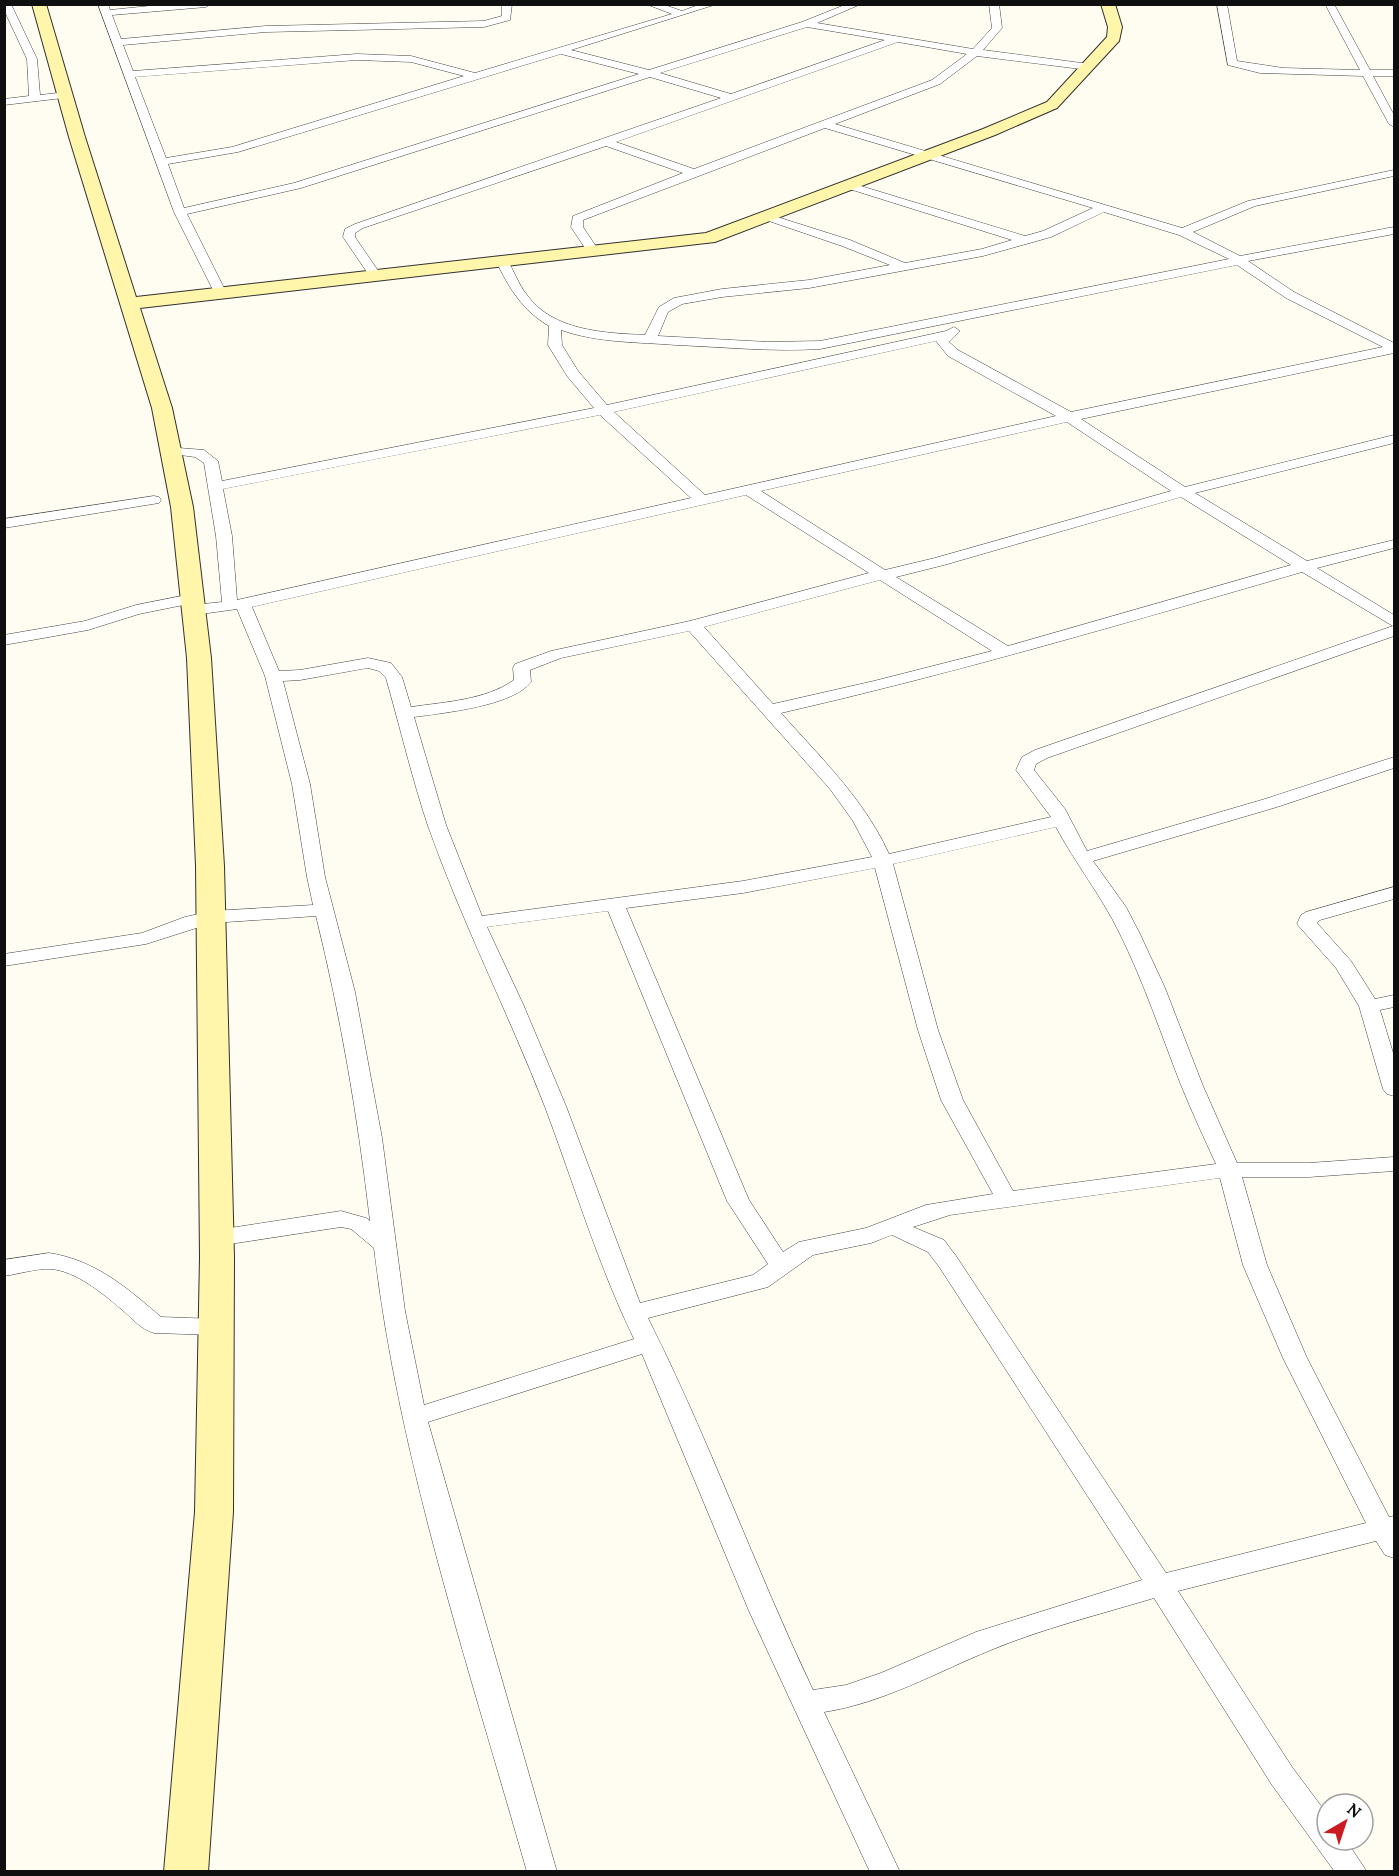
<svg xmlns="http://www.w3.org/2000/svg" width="1399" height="1876" viewBox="0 0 1399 1876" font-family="Lora,serif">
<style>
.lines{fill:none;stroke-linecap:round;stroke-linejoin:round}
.street-casing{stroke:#424242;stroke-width:1}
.secondary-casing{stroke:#313131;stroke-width:2}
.street{fill:#fff;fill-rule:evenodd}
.secondary{fill:#fff6ac;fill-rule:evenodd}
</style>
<rect width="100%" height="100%" fill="#fffcf1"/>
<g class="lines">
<g class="street-casing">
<path id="street" d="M4 4H11L37 59 40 95 67 92 72 95 71 97 4 105V99L29 96 27 59 4 10Z
M98 4H108L110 10 169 4H210L206 7 112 15 121 39 266 26 484 21 502 16V4H512L510 20 484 27 266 32 123 45 133 71 357 54 411 56 475 73 672 14 646 4H662L682 11 701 4H717L571 50 649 70 802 22 847 4H861L817 23 973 49 992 28 989 4H999L1002 28 983 50 1089 64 1094 67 1089 70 977 56 940 84 835 124 1182 228 1248 201 1394 170V176L1255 206 1193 232 1240 256 1394 227V234L1248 261 1294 292 1394 343V353L1081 419 1185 487 1394 435V443L1195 493 1307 561 1394 540V548L1317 568 1394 615V636L1047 758 1036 764 1034 770 1065 809 1087 851 1265 799 1394 757V768L1277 807 1093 861 1126 907 1140 934 1165 988 1203 1086 1237 1163H1309L1394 1157V1171L1309 1177H1242L1267 1265 1307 1358 1389 1517 1394 1516V1558L1385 1555 1376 1541 1178 1591 1292 1767 1327 1814V1840H1346L1367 1872H1335L1272 1785 1154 1598C1101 1614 1041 1629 991 1650 937 1672 883 1703 824 1712L900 1872H870L749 1611 642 1354 428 1422 557 1872H527C469 1667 399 1460 374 1248L351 1229 341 1227 217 1246 209 1244 206 1238 209 1232 217 1230 341 1211 366 1218 370 1221C358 1118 341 1017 316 916L212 923 146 944 4 966V954L142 933 185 917 212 911 313 905 307 877 292 784 265 676 237 609 194 615 186 610 194 605 222 602 216 536 204 463 195 457 166 453 164 450 166 447 204 450 218 461 222 481 594 408 567 376 548 345 549 326C522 310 509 288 496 261L498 258H506C514 270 518 284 527 295 553 331 604 333 645 335L659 307 674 298 722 289 809 280 890 265 842 246 763 219V215H771L850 240 905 263 982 249 1012 240 843 187V183H851L1025 236 1043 231 1093 208 825 128 583 220V227L599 251 593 255 589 254 571 227 573 216 683 173 606 146 363 228 355 233V237L381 275 375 279 371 278 343 237 345 229 355 224 721 98 650 77 301 188 187 214 226 292 220 296 214 292 174 212ZM807 27 885 40 731 94 660 73ZM898 42 967 54 932 80 694 169 616 142ZM561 54 639 74 294 183 184 208 168 164 238 152ZM357 60 411 62 464 76 232 147 166 158 135 77ZM1104 212 1179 235 1229 259 820 341 768 342 658 336 668 312 682 304 722 297 809 288 983 256 1051 237ZM1237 265 1286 298 1383 347 1071 412 958 350 949 342 960 331 954 327 946 331 607 405 578 371 562 345 561 330C598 343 638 342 676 345 724 347 772 352 820 349ZM936 341 948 356 1056 416 705 495 614 412ZM600 415 691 498 237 600 232 536 223 489ZM1067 422 1171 491 935 558 885 570 761 491ZM746 495 869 573 690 621 551 651 515 664 513 668 514 680C486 700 445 702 411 707L402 677 391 663 368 658 300 670 279 671 252 607ZM1181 497 1291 565 1008 646 896 577 944 565ZM1302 572 1393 626 1035 750 1022 757 1016 770 1051 817 889 854C864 799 820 757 781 713 956 673 1129 622 1302 572ZM880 580 992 651 874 681 773 704 704 627ZM689 631 830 789 853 821 872 857 743 881 482 916 446 825 414 717C443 713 513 706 531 682L530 670 561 658ZM368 668 379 671 386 678C400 727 412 778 428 826 462 922 508 1012 545 1107 574 1184 598 1265 634 1339L424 1405 405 1311 382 1138 355 992 325 877 310 784 283 681 300 680ZM1056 827C1075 863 1101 895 1119 932 1144 982 1161 1034 1181 1085 1192 1112 1204 1138 1216 1164L1013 1191 963 1100 938 1030 893 864ZM875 868 918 1030 941 1100 993 1194 926 1205 866 1228 799 1242 783 1252 749 1200 626 908 743 893ZM608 911 727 1201 768 1264 753 1275 640 1303 566 1106 523 1004 487 927ZM1220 1178 1243 1265 1283 1358 1366 1523 1166 1573 956 1256 944 1240 913 1227 950 1215ZM892 1235 928 1252 940 1268 1142 1580 976 1632 881 1673 846 1685 813 1690C755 1568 709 1439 648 1318L768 1287 813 1255 871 1243Z
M1217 4H1227L1237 61 1283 68 1360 70 1325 4H1334L1370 70H1394V76H1373L1394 115V127L1389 124 1363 76 1260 73 1228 65Z
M154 496 159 497 161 500 159 503 4 528V519Z
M192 594 198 596 200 599 198 602 139 614 88 630 4 645V635L85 621 136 605Z
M1394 887V899L1320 920 1317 923 1351 961 1375 999 1394 995V1007L1380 1010 1394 1056V1096L1387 1094 1383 1089 1359 1006 1336 968 1297 924 1301 915 1306 912Z
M49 1253C95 1260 126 1287 161 1317L216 1319 224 1321 228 1327 224 1333 216 1335 154 1333C140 1329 131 1317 120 1308 102 1293 76 1271 51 1269 37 1268 19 1274 4 1276V1260Z"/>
</g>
<g class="secondary-casing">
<path id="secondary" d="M32 4H46L85 137 136 297 706 233 983 129 1047 102 1107 37 1108 27 1101 4H1115L1122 27 1119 41 1057 108 995 135 715 242 140 308 172 408 193 507 211 658 224 866 234 1257 233 1512 208 1872H164L195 1512 200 1257 196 866 187 658 171 507 152 408 69 137Z"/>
</g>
<use href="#street" class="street"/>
<use href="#secondary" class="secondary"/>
</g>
<rect width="1399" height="1876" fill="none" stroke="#0f0f0f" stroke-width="12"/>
<g transform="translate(1345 1822) rotate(39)"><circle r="28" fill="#ffffff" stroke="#9f9f9f" stroke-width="1.5"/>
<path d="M0-4.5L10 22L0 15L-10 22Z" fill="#cc1a23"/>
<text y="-9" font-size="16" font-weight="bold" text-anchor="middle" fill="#0f0f0f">N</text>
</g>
</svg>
